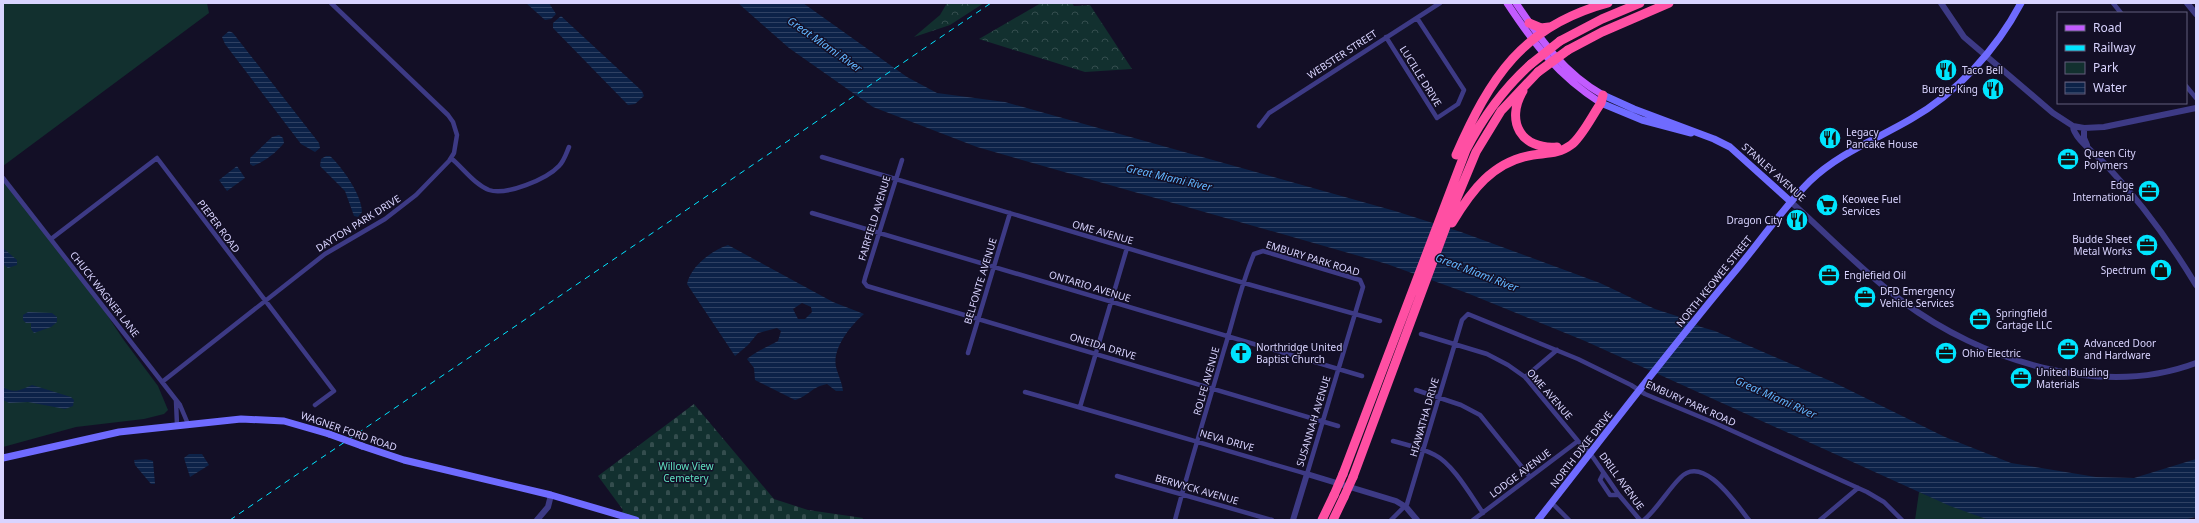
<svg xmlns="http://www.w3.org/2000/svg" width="2199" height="523" viewBox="0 0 2199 523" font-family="'Noto Sans',sans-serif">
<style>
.green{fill:#12302f}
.forest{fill:url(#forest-crowns)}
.cemetery{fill:url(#cemetery-stones)}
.water{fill:url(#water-rules);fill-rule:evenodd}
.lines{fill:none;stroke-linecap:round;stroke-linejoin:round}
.minor{stroke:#3d3a85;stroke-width:4.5}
.tertiary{stroke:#3d3a85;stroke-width:6}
.secondary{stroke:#6f6bff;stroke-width:7}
.primary{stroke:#c25bff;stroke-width:7}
.motorway{stroke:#ff4fa3;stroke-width:9}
.rail{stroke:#00e5ff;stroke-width:1;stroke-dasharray:6 5;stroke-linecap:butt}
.secondary-bridge{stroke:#6f6bff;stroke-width:7}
.motorway-bridge{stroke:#ff4fa3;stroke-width:9}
.labels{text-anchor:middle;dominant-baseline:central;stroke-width:3;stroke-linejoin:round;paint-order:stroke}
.street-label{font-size:10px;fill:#d9d4ff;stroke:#130f26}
.poi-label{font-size:10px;fill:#d9d4ff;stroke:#130f26;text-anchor:start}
.park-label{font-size:10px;fill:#5fe0c0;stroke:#130f26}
.water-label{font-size:11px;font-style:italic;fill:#62b6ff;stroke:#130f26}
</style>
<defs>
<pattern id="forest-crowns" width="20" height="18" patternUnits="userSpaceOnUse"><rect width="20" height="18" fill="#12302f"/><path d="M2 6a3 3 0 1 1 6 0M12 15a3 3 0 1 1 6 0" fill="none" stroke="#344d4e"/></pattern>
<pattern id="cemetery-stones" width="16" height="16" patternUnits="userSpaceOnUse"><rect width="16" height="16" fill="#12302f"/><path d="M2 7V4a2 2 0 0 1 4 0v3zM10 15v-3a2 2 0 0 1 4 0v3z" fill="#344d4e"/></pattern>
<pattern id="water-rules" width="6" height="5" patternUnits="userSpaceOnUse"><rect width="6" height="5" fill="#0c2248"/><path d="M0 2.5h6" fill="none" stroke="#2f4163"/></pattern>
</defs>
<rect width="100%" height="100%" fill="#130f26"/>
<path class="green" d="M3 3H207L209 13 3 166Z
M3 178 90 289 123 339 158 386 168 410 164 414 144 419 76 427 3 447Z
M1919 492 1989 520H1915Z"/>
<path class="forest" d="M947 3H984L950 25 914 37 940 15Z
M1041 3H1072L1074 6 1090 5 1132 69 1085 72 979 39Z"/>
<path class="cemetery" d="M694 404 774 499 808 510 863 518 862 520H619L623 510 598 476Z"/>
<path class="water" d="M526 3H549L556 14 551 19 545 20Z
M738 3H803L907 77 937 93 1005 102 1395 211 1461 232 1600 283 1655 309 1683 318 1701 327 1715 331 1835 383 1945 437 2011 463 2096 477 2134 478 2196 459V517L2183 520H1989L1950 506 1585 341 1467 293 1387 264 977 147 873 107 789 48Z
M561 16 642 91 644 96 635 104 628 105 553 28V23Z
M229 31 233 33 319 143 320 148 315 152 301 144 225 44 222 37Z
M279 135 283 138 284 143C277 152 264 162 253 166L250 164V158L272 137Z
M326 156H330C342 167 362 195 362 212L358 217 354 216 345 191 320 166 321 159Z
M237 166 245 178 227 191 219 180Z
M728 245 833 302 864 314C851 325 832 348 836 367 838 375 842 382 843 391H836L827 384C811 387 809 396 795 400L755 380 754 368 747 359C757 351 767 347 778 341L781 331 777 328 758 333 748 345 735 356 687 284C691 266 711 251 728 245ZM802 303 811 307 812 312 805 319H798L793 309Z
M3 248 17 260V265L8 268 3 264Z
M28 312 52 313 57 317V322L51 327 34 333 31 329V323H26L23 320V315Z
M32 385 71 397 74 400 73 406 65 409 28 402 9 403 3 400V387C15 394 20 390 32 385Z
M189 454H202L209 465 190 477 184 458Z
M146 459 153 461 155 484H151L135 465 134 460Z"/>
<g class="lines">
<path class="minor" d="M2113 3 2121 13
M1386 37 1437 118 1458 104 1464 90 1417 18
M2186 86 2196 98
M1259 126 1269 113 1440 3
M822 157 1244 283 1380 321
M451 158C463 168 474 184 489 190 506 196 547 179 559 166 564 161 566 154 569 147
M902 160 865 278 864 282 867 286 1338 426
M3 178 180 405 188 424
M812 213 1362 376
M51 239 157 158 334 391 315 405
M1421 334 1487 354 1508 365 1525 377 1578 441 1590 453 1619 495 1640 520
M968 353 1010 213
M1525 377 1557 350
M162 382 325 254 385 219 416 195 449 161 454 153 457 135 453 122 448 115 331 3
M1416 390 1461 405 1480 415 1530 477
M1025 392C1119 418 1213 447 1307 474L1363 287 1360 280 1263 251 1254 254C1241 284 1234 318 1224 350 1208 406 1190 463 1175 520
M176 401 177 425
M1080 407 1127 248
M1393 441C1407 445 1422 448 1435 455 1453 464 1471 496 1483 513
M1603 474 1600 480 1610 495H1619
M1117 476 1272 520
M1552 503 1569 520
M1391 520 1407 504 1462 320 1468 314 1578 359 1631 385 1645 394 1715 423 1867 492 1884 502 1902 520
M1473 520 1578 441
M1644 520C1658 508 1667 491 1680 478 1703 453 1736 504 1749 520
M1820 520 1858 488"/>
<path class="tertiary" d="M1941 3 1964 37 2053 113 2073 126 2084 128 2104 127 2196 108
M2187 3 2196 14
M2073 126C2073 138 2097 155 2106 165 2140 201 2170 242 2196 285
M2084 128V138L2087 145
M1791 202C1828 235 1863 272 1902 301 1981 360 2100 399 2196 363
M537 520 548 507 551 495
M1293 520 1307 474 1396 501 1406 507 1417 520"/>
<path class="secondary" d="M1603 95 1634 109 1714 139 1730 147 1791 202
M1601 103 1642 120 1691 133
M362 446 404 460 551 495 636 520
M3 458 119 432 241 419 284 421 329 434
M1538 520C1604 436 1668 351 1737 269 1761 240 1783 208 1810 181 1839 153 1877 139 1911 119 1957 93 1996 50 2021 3"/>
<path class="primary" d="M1507 3C1534 44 1558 76 1601 103
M1516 3C1540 39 1564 73 1603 95"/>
<path class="motorway" d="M1529 23 1541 28 1549 27
M1560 41 1602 19 1640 3
M1568 50 1602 32 1669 3
M1523 91C1505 121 1521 150 1557 147
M1456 155C1490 78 1522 26 1608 3
M1452 223C1471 191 1493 161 1533 155 1547 153 1559 154 1571 145 1582 137 1593 114 1601 103L1603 95
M1343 474 1466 150C1483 117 1503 89 1531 64
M1353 477 1454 205 1476 152 1501 111 1538 72
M1322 520 1334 495
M1333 520 1344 497"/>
<path class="rail" d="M230 520 991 3"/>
<path class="secondary-bridge" d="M329 434 362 446"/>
<path class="motorway-bridge" d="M1531 64 1560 41
M1538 72 1568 50
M1334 495 1343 474
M1344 497 1353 477"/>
</g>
<defs>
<g id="restaurant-disc" transform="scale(1.15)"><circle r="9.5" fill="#00e5ff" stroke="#130f26"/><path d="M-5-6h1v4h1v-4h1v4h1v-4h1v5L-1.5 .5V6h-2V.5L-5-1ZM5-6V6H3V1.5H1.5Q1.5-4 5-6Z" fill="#111"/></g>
<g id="office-disc" transform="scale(1.15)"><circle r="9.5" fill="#00e5ff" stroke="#130f26"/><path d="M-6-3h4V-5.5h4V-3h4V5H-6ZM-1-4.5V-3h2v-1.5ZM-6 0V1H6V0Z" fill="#111"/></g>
<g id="supermarket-disc" transform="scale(1.15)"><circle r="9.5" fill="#00e5ff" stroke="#130f26"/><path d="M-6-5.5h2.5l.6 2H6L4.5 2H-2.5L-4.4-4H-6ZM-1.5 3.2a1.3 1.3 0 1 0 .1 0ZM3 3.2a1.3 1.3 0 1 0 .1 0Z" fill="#111"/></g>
<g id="shop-disc" transform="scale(1.15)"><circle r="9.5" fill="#00e5ff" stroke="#130f26"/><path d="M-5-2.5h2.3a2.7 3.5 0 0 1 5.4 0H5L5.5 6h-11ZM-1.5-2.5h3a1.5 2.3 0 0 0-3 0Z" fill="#111"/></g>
<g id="church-disc" transform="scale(1.15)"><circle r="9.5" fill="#00e5ff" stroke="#130f26"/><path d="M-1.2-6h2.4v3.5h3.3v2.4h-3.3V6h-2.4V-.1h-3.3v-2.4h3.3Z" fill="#111"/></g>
</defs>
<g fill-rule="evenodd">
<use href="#restaurant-disc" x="1946" y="70"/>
<use href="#restaurant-disc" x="1993" y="89"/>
<use href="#restaurant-disc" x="1830" y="138"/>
<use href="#office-disc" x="2068" y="159"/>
<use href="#office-disc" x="2149" y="191"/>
<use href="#supermarket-disc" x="1827" y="205"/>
<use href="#restaurant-disc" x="1797" y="220"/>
<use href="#office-disc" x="2147" y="245"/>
<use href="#shop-disc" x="2161" y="270"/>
<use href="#office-disc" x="1829" y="275"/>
<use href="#office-disc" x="1865" y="297"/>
<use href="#office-disc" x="1980" y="319"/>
<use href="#office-disc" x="2068" y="349"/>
<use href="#church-disc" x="1241" y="353"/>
<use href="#office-disc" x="1946" y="353"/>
<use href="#office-disc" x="2021" y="378"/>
</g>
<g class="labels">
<g class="street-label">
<text transform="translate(1342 54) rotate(-33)">WEBSTER STREET</text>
<text transform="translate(1421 76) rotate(58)">LUCILLE DRIVE</text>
<text transform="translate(1774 172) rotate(42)">STANLEY AVENUE</text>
<text transform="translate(874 218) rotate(-73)">FAIRFIELD AVENUE</text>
<text transform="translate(358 223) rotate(-32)">DAYTON PARK DRIVE</text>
<text transform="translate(219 226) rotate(53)">PIEPER ROAD</text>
<text transform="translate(1103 232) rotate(16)">OME AVENUE</text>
<text transform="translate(1313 258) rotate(17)">EMBURY PARK ROAD</text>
<text transform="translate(980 281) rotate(-73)">BELFONTE AVENUE</text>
<text transform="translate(1714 281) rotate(-51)">NORTH KEOWEE STREET</text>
<text transform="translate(1090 286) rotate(17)">ONTARIO AVENUE</text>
<text transform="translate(105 294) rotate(52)">CHUCK WAGNER LANE</text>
<text transform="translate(1103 346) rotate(17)">ONEIDA DRIVE</text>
<text transform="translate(1206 381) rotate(-74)">ROLFE AVENUE</text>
<text transform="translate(1550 394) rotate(49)">OME AVENUE</text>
<text transform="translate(1691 403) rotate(24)">EMBURY PARK ROAD</text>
<text transform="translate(1424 417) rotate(-74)">HIAWATHA DRIVE</text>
<text transform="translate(1313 421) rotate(-73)">SUSANNAH AVENUE</text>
<text transform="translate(349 431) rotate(19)">WAGNER FORD ROAD</text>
<text transform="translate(1227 440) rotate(16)">NEVA DRIVE</text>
<text transform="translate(1581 449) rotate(-52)">NORTH DIXIE DRIVE</text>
<text transform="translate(1520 473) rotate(-37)">LODGE AVENUE</text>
<text transform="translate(1622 481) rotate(54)">DRILL AVENUE</text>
<text transform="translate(1197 489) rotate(16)">BERWYCK AVENUE</text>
</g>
<g class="poi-label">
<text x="1962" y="70">Taco Bell</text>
<text x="1978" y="89" text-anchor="end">Burger King</text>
<text x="1846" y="132">Legacy<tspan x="1846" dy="12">Pancake House</tspan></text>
<text x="2084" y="153">Queen City<tspan x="2084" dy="12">Polymers</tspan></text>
<text x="2134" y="185" text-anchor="end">Edge<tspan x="2134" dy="12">International</tspan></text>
<text x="1842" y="199">Keowee Fuel<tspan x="1842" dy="12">Services</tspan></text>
<text x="1782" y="220" text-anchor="end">Dragon City</text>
<text x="2132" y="239" text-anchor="end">Budde Sheet<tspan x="2132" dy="12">Metal Works</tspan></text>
<text x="2146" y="270" text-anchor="end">Spectrum</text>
<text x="1844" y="275">Englefield Oil</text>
<text x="1880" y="291">DFD Emergency<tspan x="1880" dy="12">Vehicle Services</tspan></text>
<text x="1996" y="313">Springfield<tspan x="1996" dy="12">Cartage LLC</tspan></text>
<text x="2084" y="343">Advanced Door<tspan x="2084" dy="12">and Hardware</tspan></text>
<text x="1256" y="347">Northridge United<tspan x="1256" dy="12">Baptist Church</tspan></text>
<text x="1962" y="353">Ohio Electric</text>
<text x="2036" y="372">United Building<tspan x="2036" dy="12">Materials</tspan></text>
</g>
<g class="park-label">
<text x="686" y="466">Willow View<tspan x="686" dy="12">Cemetery</tspan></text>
</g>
<g class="water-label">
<text transform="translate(825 44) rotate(35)">Great Miami River</text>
<text transform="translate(1169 177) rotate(13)">Great Miami River</text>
<text transform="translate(1477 272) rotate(21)">Great Miami River</text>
<text transform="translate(1776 397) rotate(24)">Great Miami River</text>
</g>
</g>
<rect width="2199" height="523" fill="none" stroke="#d9d4ff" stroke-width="8"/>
<rect x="2057" y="12" width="130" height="92" fill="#130f26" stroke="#625e7d"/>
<rect x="2065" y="25" width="20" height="6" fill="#c25bff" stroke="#625e7d"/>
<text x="2093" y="32" font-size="12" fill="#d9d4ff">Road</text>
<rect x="2065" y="45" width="20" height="6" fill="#00e5ff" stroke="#625e7d"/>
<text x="2093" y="52" font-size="12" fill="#d9d4ff">Railway</text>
<rect x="2065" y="62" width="20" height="12" fill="#12302f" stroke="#625e7d"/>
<text x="2093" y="72" font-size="12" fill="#d9d4ff">Park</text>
<rect x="2065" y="82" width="20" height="12" fill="url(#water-rules)" stroke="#625e7d"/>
<text x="2093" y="92" font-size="12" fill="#d9d4ff">Water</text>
</svg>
